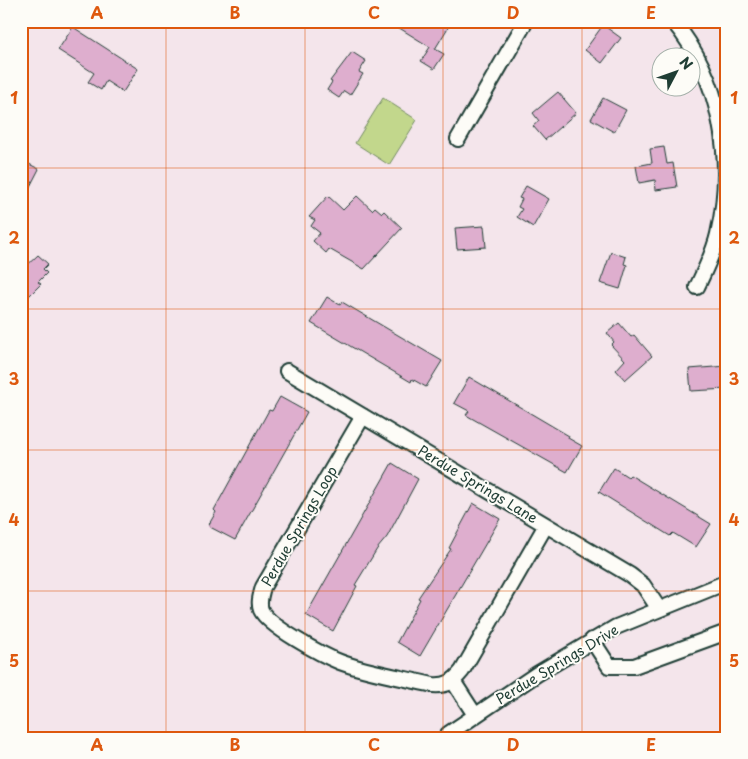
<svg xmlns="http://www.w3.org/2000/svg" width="748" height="759" viewBox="0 0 748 759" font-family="'Playpen Sans',sans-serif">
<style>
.green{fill:#c2d78c;stroke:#708a60}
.building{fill:#deaece;stroke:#1f3d34}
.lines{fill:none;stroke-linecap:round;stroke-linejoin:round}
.street-casing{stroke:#1f3d34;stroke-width:18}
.street{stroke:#fdfcf7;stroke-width:14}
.grid{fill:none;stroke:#de580e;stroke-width:1;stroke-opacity:0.55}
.labels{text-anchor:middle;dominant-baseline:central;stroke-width:4;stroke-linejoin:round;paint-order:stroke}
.street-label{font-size:14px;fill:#1f3d34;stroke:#fdfcf7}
.neatline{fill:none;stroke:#de580e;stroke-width:2}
.grid-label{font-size:16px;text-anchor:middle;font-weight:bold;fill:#de580e}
</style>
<rect width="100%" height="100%" fill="#f4e5eb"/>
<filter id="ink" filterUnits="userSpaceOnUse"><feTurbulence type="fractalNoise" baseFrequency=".02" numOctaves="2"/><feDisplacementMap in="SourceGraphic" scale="10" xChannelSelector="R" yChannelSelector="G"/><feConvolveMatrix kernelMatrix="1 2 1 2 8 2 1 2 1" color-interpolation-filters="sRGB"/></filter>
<g filter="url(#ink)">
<path class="green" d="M383 98 417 120 389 165 355 143Z"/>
<path class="building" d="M388 21H452L435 49 444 54 434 69 421 61 430 47Z
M603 25 621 38 602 63 585 50Z
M73 27 138 69 123 92 106 81 101 90 88 82 94 73 58 50Z
M352 52 366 61 359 72 363 74 350 95 344 91 339 98 327 90 332 82 330 81Z
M558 92 576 113 545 140 533 126 539 121 533 113Z
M603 98 626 110 614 132 591 119Z
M664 147 667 164 673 163 677 187 656 190 655 180 639 183 636 166 652 163 650 149Z
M21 160 39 169 21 204Z
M526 186 549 199 533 227 517 217 522 209 518 207 522 199 519 198Z
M328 196 343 210 357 196 372 210 375 207 382 213 384 211 402 228 364 269 329 249 326 253 313 241 320 233 311 226 315 220 309 217Z
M484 226 486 247 457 249 455 228Z
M611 252 626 257 624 264 627 265 620 289 600 283Z
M38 255 48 264 43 269 47 273 38 282 41 284 21 304V271Z
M327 297 340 305 342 302 442 361 426 387 412 379 411 382 311 323Z
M619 323 631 337 634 335 652 356 625 380 616 370 625 360 611 345 614 342 607 333Z
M727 366V389L691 391 689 369Z
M469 377 569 436 568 438 582 446 567 472 466 415 469 411 454 403Z
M280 397 307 412 235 540 208 526 216 512 214 510 269 410 272 411Z
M392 463 418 479 387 537 377 549 355 585 357 586 333 631 306 615Z
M614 468 628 477 630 475 711 524 696 547 673 533 670 536 599 492Z
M473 503 500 519 420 656 397 642 420 599 418 598 451 549 449 548Z"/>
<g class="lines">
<g class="street-casing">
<path id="street" d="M673 21C721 79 735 161 718 234 714 252 705 270 697 287
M458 139 526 21
M287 371 630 575 643 585 659 609
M363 416 263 587C261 595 258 602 261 610 268 626 322 655 340 662 366 672 404 678 433 685 447 686 453 682 462 671L546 525
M592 640 609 666H634L727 632
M453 681 475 715
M448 734 537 674 616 627 727 582"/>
</g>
<use href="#street" class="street"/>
</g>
</g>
<path class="grid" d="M166 21V738M305 21V738M443 21V738M582 21V738M21 168H727M21 309H727M21 450H727M21 591H727"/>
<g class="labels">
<g class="street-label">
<text transform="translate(478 484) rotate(31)">Perdue Springs Lane</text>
<text transform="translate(299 526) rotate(-60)">Perdue Springs Loop</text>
<text transform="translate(557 664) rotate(-31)">Perdue Springs Drive</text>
</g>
</g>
<rect width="748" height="759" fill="none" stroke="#fdfcf7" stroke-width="55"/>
<g transform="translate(676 72) rotate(49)"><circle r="24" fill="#fdfcf7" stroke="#a4b0a9"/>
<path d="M0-4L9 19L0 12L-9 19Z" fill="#1f3d34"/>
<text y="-8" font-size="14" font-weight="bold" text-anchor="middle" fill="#1f3d34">N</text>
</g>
<rect x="28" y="28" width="692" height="704" class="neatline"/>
<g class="grid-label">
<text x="97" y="19">A</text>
<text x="235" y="19">B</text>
<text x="374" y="19">C</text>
<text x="513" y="19">D</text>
<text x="651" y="19">E</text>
<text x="14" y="104">1</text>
<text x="734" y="104">1</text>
<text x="14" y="244">2</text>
<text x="734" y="244">2</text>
<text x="14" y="385">3</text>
<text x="734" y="385">3</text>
<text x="14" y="526">4</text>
<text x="734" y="526">4</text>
<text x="14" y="667">5</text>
<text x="734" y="667">5</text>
<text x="97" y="751">A</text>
<text x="235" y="751">B</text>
<text x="374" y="751">C</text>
<text x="513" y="751">D</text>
<text x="651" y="751">E</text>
</g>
</svg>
